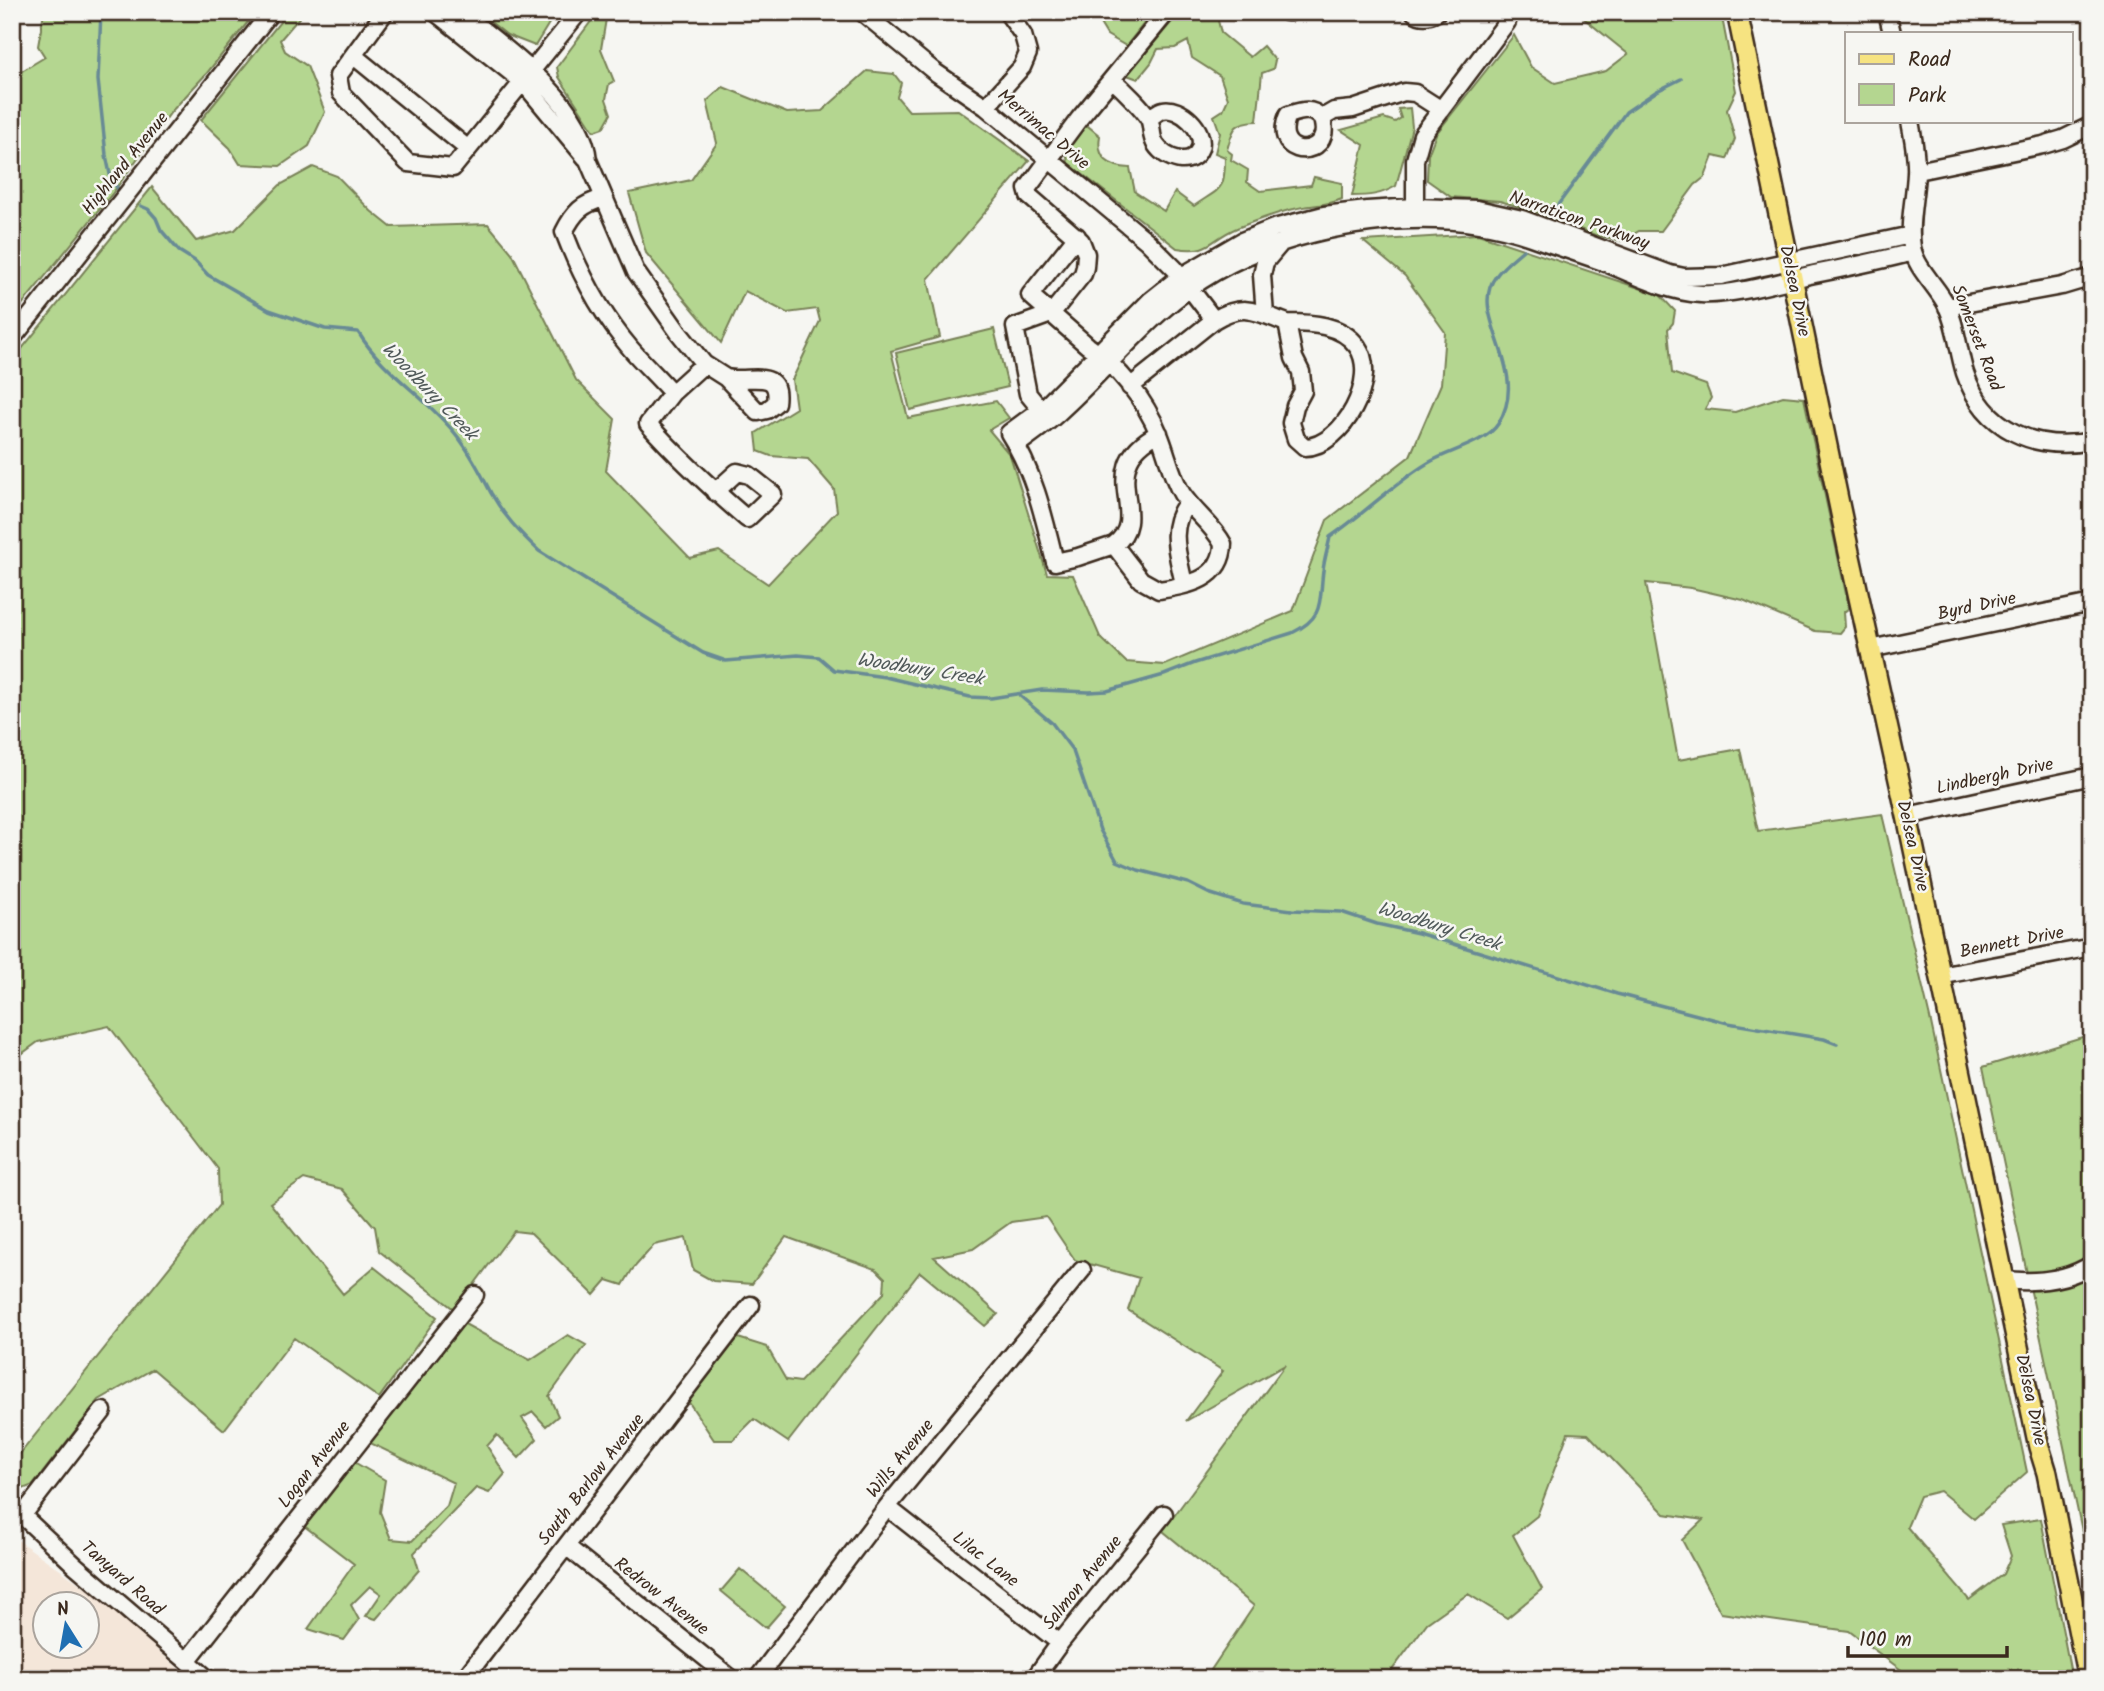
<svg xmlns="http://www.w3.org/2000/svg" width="2104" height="1691" viewBox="0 0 2104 1691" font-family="Kalam,sans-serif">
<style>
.built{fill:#f4e6d9;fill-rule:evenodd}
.green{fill:#b4d690;stroke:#788057;stroke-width:2}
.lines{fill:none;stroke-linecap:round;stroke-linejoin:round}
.stream{stroke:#678a95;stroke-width:3.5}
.minor-casing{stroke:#3b2a1e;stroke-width:21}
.major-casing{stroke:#3b2a1e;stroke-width:24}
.minor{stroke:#f6f6f2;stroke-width:16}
.major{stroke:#f6e381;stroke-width:19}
.labels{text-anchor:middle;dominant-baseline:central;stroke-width:5;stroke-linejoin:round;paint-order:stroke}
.street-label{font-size:18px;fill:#3b2a1e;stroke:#f6f6f2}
.water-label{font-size:19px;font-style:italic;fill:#515a5a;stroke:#f6f6f2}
</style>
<rect width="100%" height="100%" fill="#f6f6f2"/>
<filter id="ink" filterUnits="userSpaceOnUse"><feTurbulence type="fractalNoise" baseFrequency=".0143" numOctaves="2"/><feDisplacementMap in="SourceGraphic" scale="14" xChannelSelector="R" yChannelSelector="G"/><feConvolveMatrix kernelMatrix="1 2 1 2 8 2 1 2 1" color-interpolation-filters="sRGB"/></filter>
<g filter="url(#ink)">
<path class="built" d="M12 1536 100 1598 190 1679H12ZM46 1604H88V1646H46Z"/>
<path class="green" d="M44 12H256L207 73 171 112 112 194 12 317V77L45 57 38 46Z
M288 12H304L280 40 285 51 307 66 325 112 309 146 280 166 240 164 230 148 201 120Z
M478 12H556L535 46 507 35Z
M598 12 607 13 601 49 614 81 609 84 606 99 611 114 603 128 594 131 559 77 557 67Z
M1093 12H1153L1126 46 1107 35Z
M1180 12H1216L1221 33 1250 57 1263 46 1275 60 1273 69 1262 73 1257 121C1233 122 1233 129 1227 150L1232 154 1231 160 1248 170 1247 182 1260 191 1311 185 1314 177 1342 183V199C1326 206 1310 205 1294 209 1275 213 1255 221 1237 228 1210 239 1210 254 1177 248L1068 163 1065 145 1083 122 1100 136C1096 159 1110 167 1130 168L1135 192 1164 211 1175 192 1194 206C1221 187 1225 192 1225 157L1215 153 1220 133 1214 116 1223 110 1228 99 1220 76 1192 58 1188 41 1175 48 1158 49 1151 63 1138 79 1127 75Z
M1576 12H1721L1736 91 1727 110 1735 139 1727 159 1713 156 1705 177 1695 185 1661 231H1639L1622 241 1595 235 1539 213 1500 201 1451 197 1427 180 1428 155 1436 134 1514 35 1531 67 1555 83 1606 71 1628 54Z
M867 71 894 74 901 83 897 97 909 111 958 110 1029 161 928 279 940 337 891 351 908 418 996 401 1009 418 989 430 1010 455 1047 574 1073 575 1100 637 1126 662 1165 665 1293 611 1327 520 1410 456 1441 384 1445 332 1405 276 1363 241 1478 234 1660 295 1675 311 1673 323 1668 329 1672 373 1706 385 1711 398 1705 409 1735 412 1783 396 1804 398 1849 608 1844 612 1845 627 1840 633 1815 631 1743 600 1691 588 1646 583 1678 760 1740 749 1758 831 1882 814 1930 1018 2027 1472 1974 1519 1940 1491 1920 1496 1907 1527 1969 1600 2003 1574 2011 1556 2001 1525 2041 1519 2072 1679H1950L1938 1671 1904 1672 1849 1631 1721 1613 1682 1540 1703 1520 1665 1514 1588 1434 1568 1433 1537 1516 1513 1535 1542 1589 1507 1618 1468 1594 1427 1623 1390 1673 1389 1679H1225L1211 1670 1254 1606 1163 1531 1285 1365 1186 1421 1223 1371 1128 1310 1139 1278 1075 1260 1046 1217 1011 1222 973 1249 934 1257 998 1314 985 1326 920 1272 788 1442 754 1419 733 1440H714L688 1401 738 1338 767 1347 786 1380 800 1382 884 1293 885 1278 876 1269 786 1237 752 1284 713 1281 693 1270 686 1238 654 1245 632 1270 623 1285 607 1280 594 1295 531 1233 514 1231 455 1310 379 1251 375 1227 342 1189 304 1179 270 1203 343 1294 374 1267 437 1317 379 1398 294 1338 224 1430 153 1369 99 1400 33 1485 18 1491 12 1476V1464L219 1205 218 1169 109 1026 38 1042 12 1061V361L152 187 196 241 235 230 280 185 313 167 337 176 371 211 391 227 488 224 512 253 576 380 615 419 606 471 690 558 719 551 768 584 837 511 834 489 808 459 771 456 758 451 756 433 796 408 792 380 820 321 817 309 787 313 745 291 721 343 646 253 629 193 691 180 717 143 707 101 723 87 787 113 822 111Z
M1410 108 1412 127 1396 186C1381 195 1368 196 1352 196L1364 145 1341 130 1384 118 1395 122 1401 118 1398 109Z
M994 329 1008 387 910 410 896 353Z
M2092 1034V1578L1983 1067Z
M463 1323 530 1360 568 1335 586 1345 549 1396 558 1416 546 1426 533 1412 522 1418 537 1439 519 1458 497 1435 487 1446 505 1474 489 1493 476 1488 414 1553 419 1570 376 1619 366 1616 381 1594 370 1586 351 1605 359 1620 344 1640 308 1629 354 1564 303 1525 354 1462 385 1480 380 1512 391 1539 412 1541 447 1506 454 1483 368 1442Z
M740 1569 785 1606 766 1628 721 1591Z"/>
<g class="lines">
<path class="stream" d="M101 12 98 80 106 155 111 179 118 189
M141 206 148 209 156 218 161 230 179 251 195 261 208 275 269 310 325 329 358 332C384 374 428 398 458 437 472 455 481 474 491 493 504 516 520 533 539 551L703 653 726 661 798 655 819 657 834 670 885 677 970 697 991 698 1042 690 1089 692 1107 691 1164 675 1195 663 1292 633C1325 617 1319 602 1323 571 1324 560 1328 548 1330 537 1364 514 1393 484 1428 463 1447 451 1486 443 1498 424 1533 369 1466 315 1496 276 1503 266 1514 258 1523 250
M1549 217 1626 112 1657 91 1681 79
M1020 696 1052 723 1073 751 1100 830 1117 861 1138 870 1188 883 1208 893 1243 904 1292 910 1341 912 1377 924 1418 933 1617 994 1728 1023 1824 1039 1837 1044"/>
<g class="minor-casing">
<path id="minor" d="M385 12 338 76 341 93 408 163 453 168 579 12
M435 12 523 82 586 158
M460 12C502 46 583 102 588 160L636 272 679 333 704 364 726 378 758 412 767 410 776 403C781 367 750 383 726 378
M862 12 935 72 986 107 1147 241 1175 269 1214 320
M1287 12H1290
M1414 12C1422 18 1429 16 1437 12
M1887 12 1892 33
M354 56 468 149
M1112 79C1121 87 1145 110 1149 119 1153 127 1150 137 1156 145 1165 159 1192 169 1200 148 1206 130 1180 106 1163 110 1158 111 1153 116 1149 118
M986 107 1022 67 1028 53 1023 35 1007 12
M1322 118C1323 123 1325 130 1323 135 1316 159 1272 153 1288 115 1301 111 1311 107 1322 118L1334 111 1353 109 1404 92 1415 93 1440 109
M1910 121C1913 138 1917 155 1916 173 1915 197 1908 224 1912 247 1916 269 1937 286 1947 306 1957 327 1958 351 1965 373 1984 430 2035 452 2092 441
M1917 171 2043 145 2063 139 2092 125
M604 198C582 204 574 212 564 232 580 274 602 315 631 349 644 364 659 378 672 393L704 364
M1415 218V160L1422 135 1507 22 1504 12
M1077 236 1030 295 1088 346C1119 367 1145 400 1159 434 1167 453 1171 476 1182 494 1194 512 1213 525 1223 544 1222 580 1188 585 1159 590L1141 580 1114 545 1078 557 1055 562C1044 517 1034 472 1009 433L1047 405 1151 300 1180 277 1242 241 1274 228 1324 215 1367 210 1415 207 1477 209 1522 219 1670 274 1684 277 1721 276 1911 235
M1947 307 2062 286 2092 277
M1265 315 1262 275 1265 262 1281 243
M12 339 271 12
M1130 387 1214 320C1244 302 1257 312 1287 323L1294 358 1301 372 1303 391 1295 406 1291 423 1296 439 1305 447C1343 446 1380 378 1357 346 1341 324 1311 323 1287 323
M672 393 648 424C679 459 712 489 747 519L773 494 749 475 737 472 715 492
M1041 410 1028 394 1015 327 1051 314 1083 274 1085 267 1086 254 1081 241 1029 196 1027 189 1079 119 1167 12
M1017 445C1030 435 1045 425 1058 413 1111 366 1153 307 1215 272 1304 222 1434 203 1531 237 1556 246 1581 254 1606 263 1637 276 1668 292 1701 294 1732 296 1779 282 1810 275 1844 268 1879 261 1913 252
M1114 545C1154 515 1091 468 1159 433
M1184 584C1178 555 1167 527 1188 502
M1870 649 2092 603
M1907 816 2092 776
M1940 976 2092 947
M2005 1280C2034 1283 2067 1281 2092 1264
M12 1506 76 1566 208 1679
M887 1507 1060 1643
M22 1516 103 1411
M566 1546 732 1679
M187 1661 475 1295
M464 1679 751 1305
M757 1679 887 1507 1082 1270
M1034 1679 1060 1643 1164 1514"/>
</g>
<g class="major-casing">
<path id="major" d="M1737 12 1849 552 1907 816 2039 1447 2047 1473 2088 1679"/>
</g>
<use href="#minor" class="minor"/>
<use href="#major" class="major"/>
</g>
</g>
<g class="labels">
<g class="street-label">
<text transform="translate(1043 130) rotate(40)">Merrimac Drive</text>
<text transform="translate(126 164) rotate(-51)">Highland Avenue</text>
<text transform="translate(1579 221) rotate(19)">Narraticon Parkway</text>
<text transform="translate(1794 291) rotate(78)">Delsea Drive</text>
<text transform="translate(1976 338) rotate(69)">Somerset Road</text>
<text transform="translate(1977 607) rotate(-12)">Byrd Drive</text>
<text transform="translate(1995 777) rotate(-12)">Lindbergh Drive</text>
<text transform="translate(1912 846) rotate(77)">Delsea Drive</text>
<text transform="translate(2012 943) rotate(-11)">Bennett Drive</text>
<text transform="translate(2030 1400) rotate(78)">Delsea Drive</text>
<text transform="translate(901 1459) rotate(-51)">Wills Avenue</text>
<text transform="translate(315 1465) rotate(-52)">Logan Avenue</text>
<text transform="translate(592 1480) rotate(-52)">South Barlow Avenue</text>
<text transform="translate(985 1560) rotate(38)">Lilac Lane</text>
<text transform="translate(122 1579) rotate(41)">Tanyard Road</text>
<text transform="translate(1083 1583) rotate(-51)">Salmon Avenue</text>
<text transform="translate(661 1597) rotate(38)">Redrow Avenue</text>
</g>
<g class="water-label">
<text transform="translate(429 392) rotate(46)">Woodbury Creek</text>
<text transform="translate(920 670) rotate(9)">Woodbury Creek</text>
<text transform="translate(1439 927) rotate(17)">Woodbury Creek</text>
</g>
</g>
<rect width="2104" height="1691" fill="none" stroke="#f6f6f2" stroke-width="42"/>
<rect x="21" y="21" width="2062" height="1649" fill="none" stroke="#3b2a1e" stroke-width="2.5" filter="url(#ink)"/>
<rect x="1845" y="32" width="228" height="91" fill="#f6f6f2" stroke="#aba49d" stroke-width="2"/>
<rect x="1859" y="54" width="35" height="10" fill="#f6e381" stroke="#aba49d" stroke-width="2"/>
<text x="1908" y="66" font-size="21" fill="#3b2a1e">Road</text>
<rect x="1859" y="84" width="35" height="21" fill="#b4d690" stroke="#aba49d" stroke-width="2"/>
<text x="1908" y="102" font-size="21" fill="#3b2a1e">Park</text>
<g transform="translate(66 1625) rotate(349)"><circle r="33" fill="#f6f6f2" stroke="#aba49d" stroke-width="2"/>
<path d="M0-5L12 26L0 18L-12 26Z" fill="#1f6fb2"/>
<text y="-10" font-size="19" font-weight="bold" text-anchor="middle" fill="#3b2a1e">N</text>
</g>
<path d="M1848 1646v10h159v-10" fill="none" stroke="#3b2a1e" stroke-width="3.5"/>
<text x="1859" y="1646" font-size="21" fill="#3b2a1e" stroke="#f6f6f2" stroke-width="5" paint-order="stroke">100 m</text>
</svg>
